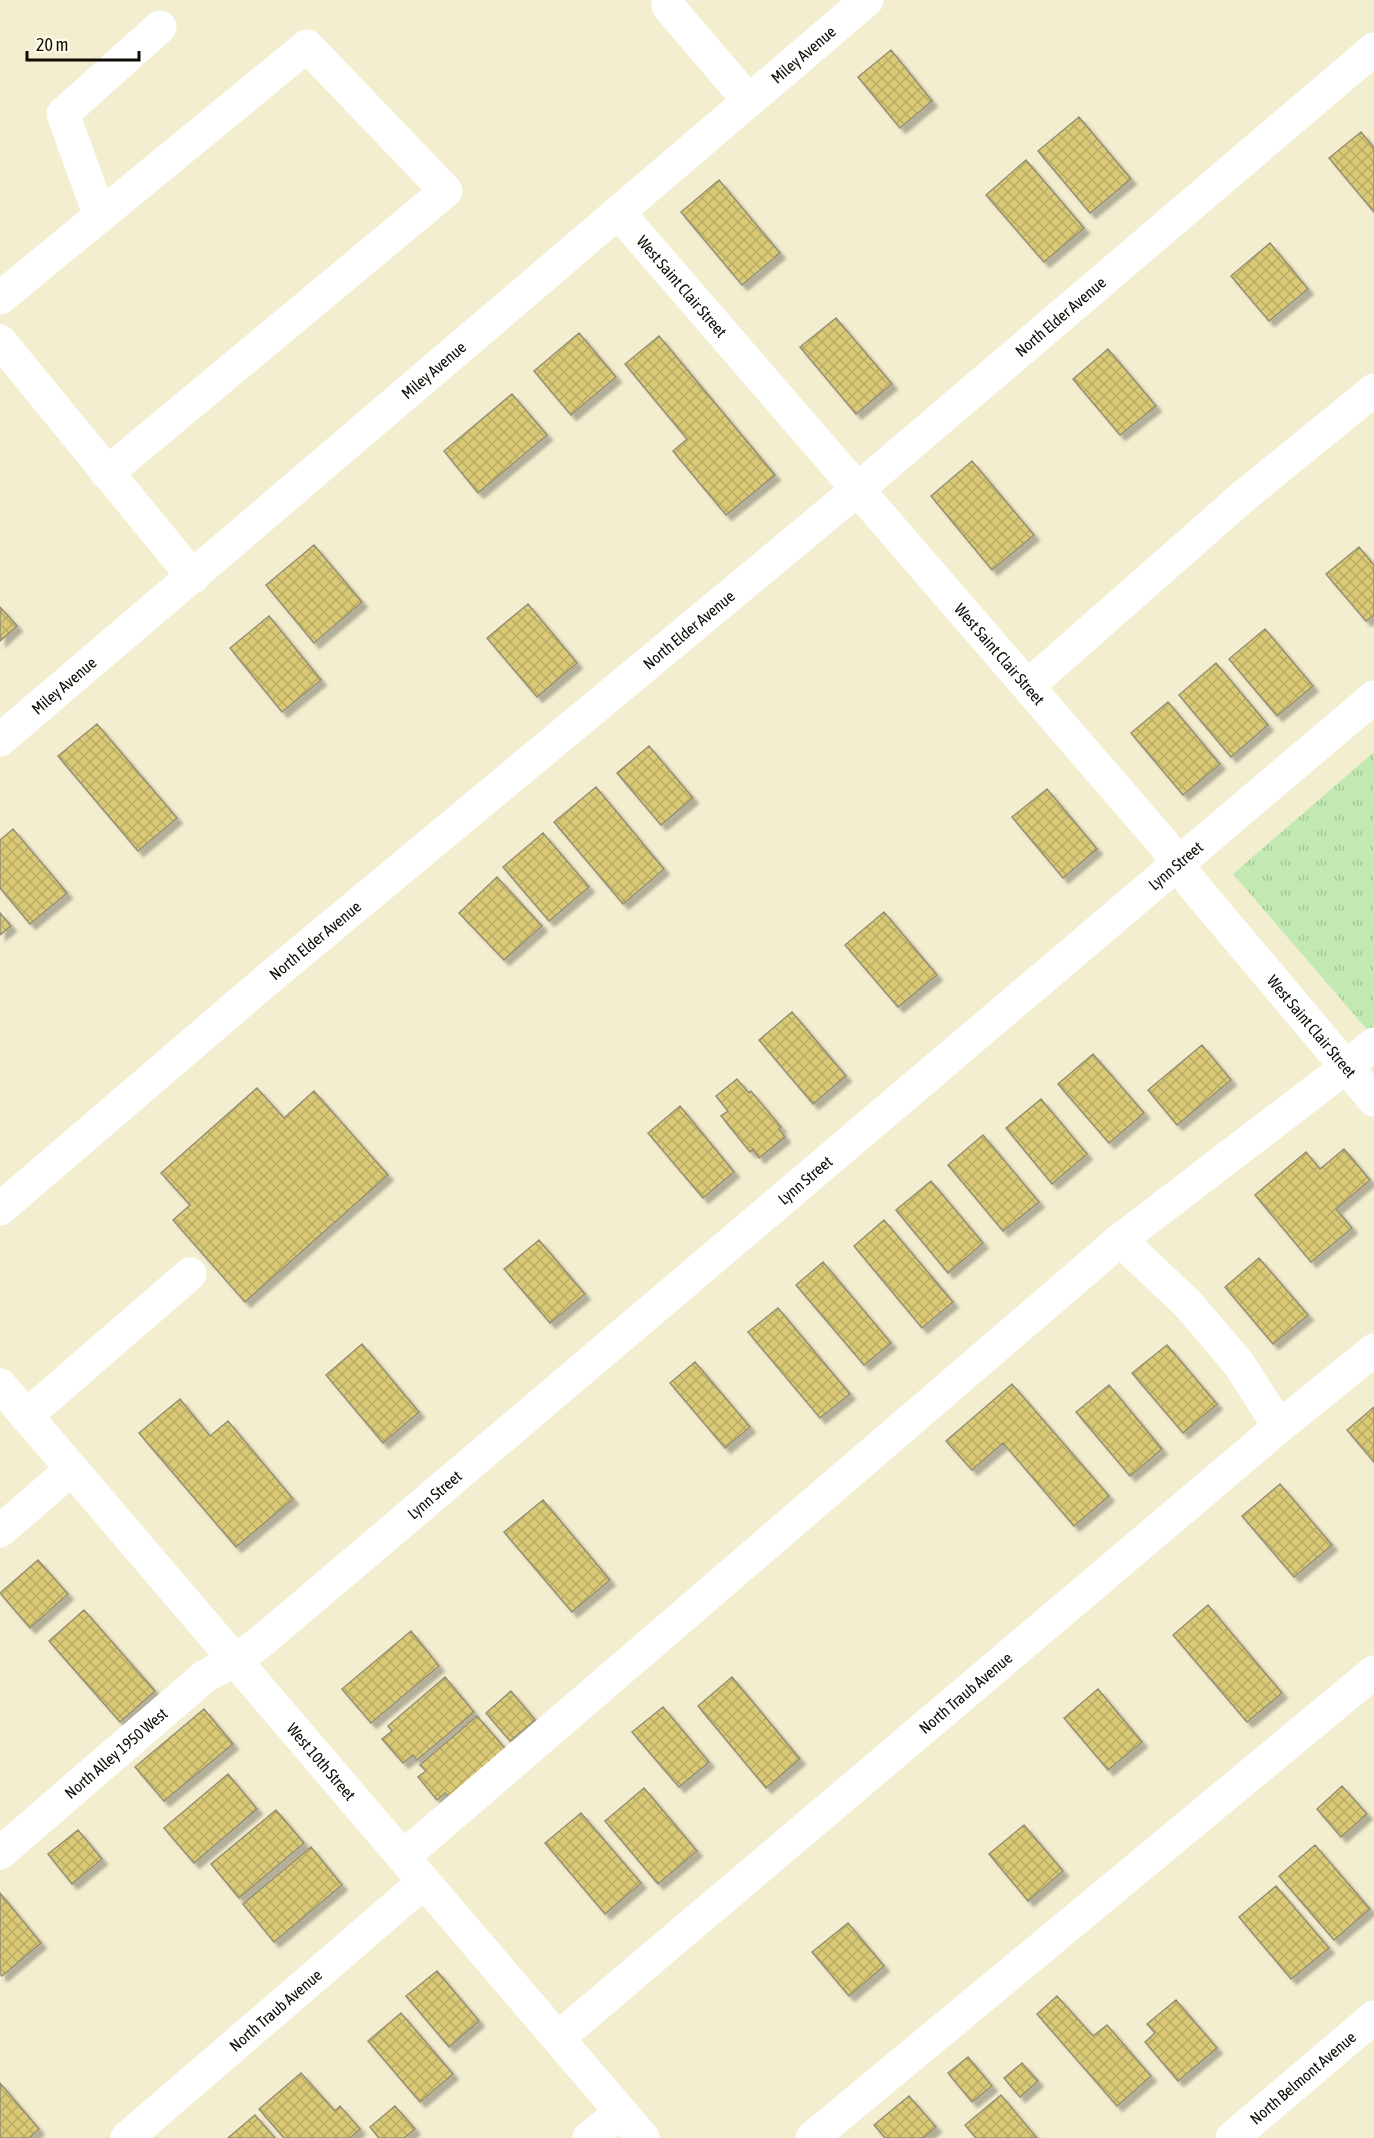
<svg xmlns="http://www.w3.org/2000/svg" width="1374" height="2138" viewBox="0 0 1374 2138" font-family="'Asap Condensed',sans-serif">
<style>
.grass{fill:url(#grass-tufts)}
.building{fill:url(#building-cross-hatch);stroke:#959075;stroke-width:1.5;filter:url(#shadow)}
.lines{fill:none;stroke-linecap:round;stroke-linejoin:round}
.minor{stroke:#fff;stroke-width:33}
.major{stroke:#fff;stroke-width:33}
.labels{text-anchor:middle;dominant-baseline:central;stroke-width:5;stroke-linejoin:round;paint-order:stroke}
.street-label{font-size:16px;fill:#0e0c04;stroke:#fefbe9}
</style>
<defs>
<pattern id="grass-tufts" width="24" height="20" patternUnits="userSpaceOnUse" patternTransform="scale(1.5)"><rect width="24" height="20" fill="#c3e9b2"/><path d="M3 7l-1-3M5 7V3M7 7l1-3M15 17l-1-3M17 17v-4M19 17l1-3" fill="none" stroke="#a6c797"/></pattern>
<pattern id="building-cross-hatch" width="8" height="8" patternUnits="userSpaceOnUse" patternTransform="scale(1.5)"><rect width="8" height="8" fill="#dac976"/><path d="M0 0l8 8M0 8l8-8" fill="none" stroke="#baab64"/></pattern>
<filter id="shadow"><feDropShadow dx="5.5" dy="5.5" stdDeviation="1.5" flood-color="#0004"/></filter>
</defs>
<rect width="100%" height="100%" fill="#f4eed1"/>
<path class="grass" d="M1374 752V1029L1370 1033 1233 874Z"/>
<path class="building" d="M891 50 932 101 900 128 858 77Z
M1079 117 1131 179 1090 213 1038 151Z
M1361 132 1374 148V212L1329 158Z
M1026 160 1084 228 1044 262 986 195Z
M719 180 780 253 742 285 681 212Z
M1270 243 1308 289 1269 321 1231 276Z
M836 318 892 384 856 414 800 347Z
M579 333 616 377 571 415 534 371Z
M659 336 775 475 726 515 673 451 687 439 625 364Z
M1108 349 1156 406 1120 435 1073 379Z
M512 394 547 435 478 493 444 451Z
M972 461 1034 535 992 570 931 496Z
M314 545 362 602 314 643 266 585Z
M1359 547 1374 565V615L1366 621 1326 574Z
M528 604 577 663 537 697 487 638Z
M0 607 17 626 0 641Z
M269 616 321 680 282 712 230 648Z
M1265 629 1313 686 1277 716 1229 659Z
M1216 663 1268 725 1231 757 1179 695Z
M1168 702 1220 764 1183 795 1131 733Z
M97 724 177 818 138 851 58 756Z
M649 746 693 798 661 825 617 773Z
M596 787 664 869 623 904 554 822Z
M1047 789 1097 849 1063 878 1012 817Z
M13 829 67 893 30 924 0 888V840Z
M543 833 589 887 549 921 503 867Z
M497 877 542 926 504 960 459 913Z
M884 912 937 975 898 1007 845 945Z
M0 913 11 926 0 935Z
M792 1012 846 1076 813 1104 759 1040Z
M1202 1045 1231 1080 1177 1125 1148 1090Z
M1093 1054 1144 1113 1109 1143 1058 1084Z
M737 1079 749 1093 751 1091 781 1127 779 1129 785 1137 759 1158 753 1149 750 1152 721 1116 728 1111 716 1096Z
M257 1088 284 1118 314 1091 388 1175 245 1302 173 1220 190 1205 161 1173Z
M1041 1099 1087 1154 1052 1184 1006 1128Z
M680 1106 734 1172 703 1198 648 1133Z
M983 1135 1039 1202 1003 1231 948 1165Z
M1344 1149 1370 1180 1336 1209 1352 1228 1311 1262 1255 1195 1306 1152 1320 1169Z
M931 1181 983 1243 948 1273 896 1210Z
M884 1220 953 1302 922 1328 854 1246Z
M539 1240 585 1294 550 1323 504 1269Z
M1259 1258 1308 1315 1273 1344 1225 1287Z
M823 1262 891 1343 864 1365 796 1285Z
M778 1308 850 1394 820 1418 748 1332Z
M362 1344 419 1412 383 1443 326 1375Z
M1167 1345 1217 1404 1183 1433 1132 1373Z
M695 1362 750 1427 725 1448 670 1383Z
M1012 1384 1109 1496 1074 1526 1003 1443 972 1470 946 1441Z
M1109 1385 1162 1449 1130 1476 1076 1412Z
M180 1399 210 1436 228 1421 293 1499 236 1547 139 1433Z
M1374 1407V1462L1347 1430Z
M1280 1484 1332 1545 1294 1577 1242 1516Z
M543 1500 610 1580 572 1612 504 1532Z
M38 1560 68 1594 30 1628 0 1593Z
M1208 1605 1282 1693 1247 1722 1173 1635Z
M84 1610 155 1691 120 1722 49 1641Z
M411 1631 439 1666 371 1723 342 1689Z
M445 1677 474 1712 417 1760 413 1755 403 1763 382 1739 392 1731 388 1726Z
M732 1677 800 1759 766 1788 698 1706Z
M1098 1689 1142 1742 1108 1770 1064 1718Z
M511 1691 535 1720 510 1741 486 1713Z
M663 1707 709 1762 679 1787 632 1732Z
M204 1709 233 1744 164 1801 135 1767Z
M477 1716 509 1753 453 1801 445 1793 437 1800 418 1777 426 1771 420 1765Z
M228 1774 257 1809 194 1863 164 1828Z
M1342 1786 1367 1814 1341 1837 1317 1809Z
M644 1788 697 1851 658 1884 605 1821Z
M276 1810 304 1843 239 1898 211 1864Z
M581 1813 641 1883 605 1914 545 1843Z
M1024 1825 1063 1871 1028 1901 989 1854Z
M78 1830 102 1859 72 1884 48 1854Z
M1315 1845 1370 1909 1334 1940 1279 1876Z
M311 1847 342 1885 274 1942 243 1904Z
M1276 1886 1329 1948 1291 1979 1239 1917Z
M0 1893 41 1943 2 1976 0 1974Z
M848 1923 884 1966 849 1996 812 1952Z
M437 1971 479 2021 449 2047 406 1996Z
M1057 1996 1093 2036 1107 2025 1151 2076 1117 2106 1037 2014Z
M1176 2000 1217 2048 1178 2081 1145 2042 1155 2033 1147 2024Z
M401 2013 453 2074 420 2102 368 2041Z
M968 2057 992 2086 972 2102 948 2073Z
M1022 2063 1038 2081 1020 2097 1004 2078Z
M301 2073 335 2111 340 2106 360 2129 350 2138H284L259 2109Z
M0 2083 39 2129 29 2138H0Z
M1001 2095 1037 2138H976L965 2125Z
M909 2096 936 2127 923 2138H885L874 2125Z
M395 2106 415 2129 404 2138H379L370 2127Z
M255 2115 275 2138H228Z"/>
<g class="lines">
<g class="minor">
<path d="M668 0V6L749 101"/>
<path id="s1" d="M618 212 1163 843 1193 885 1374 1100"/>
<path d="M100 216 63 114 160 27"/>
<path d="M0 298 307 46 446 191 107 473"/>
<path d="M0 341 193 577"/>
<path d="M1028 686 1245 495 1374 390"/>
<path id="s2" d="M0 740 867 0"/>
<path id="s3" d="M0 1209 261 985 858 489 1374 49"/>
<path d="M1120 1240 1187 1303 1239 1364 1279 1427"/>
<path d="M26 1416 190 1274"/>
<path d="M0 1531 72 1469"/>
<path id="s4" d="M0 1853 204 1677 249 1651 269 1635 1374 697"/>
<path d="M403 1857 1120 1240 1346 1067 1374 1044"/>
<path id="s5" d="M558 2038 1279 1427 1374 1350"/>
<path id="s6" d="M127 2138 424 1882"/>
<path d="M589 2138 621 2112"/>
<path d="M812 2138 1374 1672"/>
<path id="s7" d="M1232 2138 1374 2017"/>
</g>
<path class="major" id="s8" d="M0 1385 643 2138"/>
</g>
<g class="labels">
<g class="street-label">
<text stroke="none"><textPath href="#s2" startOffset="1056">Miley Avenue</textPath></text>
<text stroke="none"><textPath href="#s1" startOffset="98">West Saint Clair Street</textPath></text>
<text stroke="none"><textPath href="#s3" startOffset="1386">North Elder Avenue</textPath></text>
<text stroke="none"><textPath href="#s2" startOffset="570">Miley Avenue</textPath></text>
<text stroke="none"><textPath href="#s3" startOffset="900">North Elder Avenue</textPath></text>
<text stroke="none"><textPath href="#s1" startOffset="584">West Saint Clair Street</textPath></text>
<text stroke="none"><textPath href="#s2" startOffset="84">Miley Avenue</textPath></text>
<text stroke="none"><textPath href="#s4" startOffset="1536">Lynn Street</textPath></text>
<text stroke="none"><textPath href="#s3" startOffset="414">North Elder Avenue</textPath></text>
<text stroke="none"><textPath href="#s1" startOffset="1070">West Saint Clair Street</textPath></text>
<text stroke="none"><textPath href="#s4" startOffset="1050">Lynn Street</textPath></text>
<text stroke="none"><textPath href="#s4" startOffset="564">Lynn Street</textPath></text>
<text stroke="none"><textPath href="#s5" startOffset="534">North Traub Avenue</textPath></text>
<text stroke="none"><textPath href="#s4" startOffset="153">North Alley 1950 West</textPath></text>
<text stroke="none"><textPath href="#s8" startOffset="495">West 10th Street</textPath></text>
<text stroke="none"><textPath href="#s6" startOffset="196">North Traub Avenue</textPath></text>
<text stroke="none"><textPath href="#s7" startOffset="93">North Belmont Avenue</textPath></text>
</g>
</g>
<path d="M27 51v9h112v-9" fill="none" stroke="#0e0c04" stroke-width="3"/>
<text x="36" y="51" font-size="18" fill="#0e0c04" stroke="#fefbe9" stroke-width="4.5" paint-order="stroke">20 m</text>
</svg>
